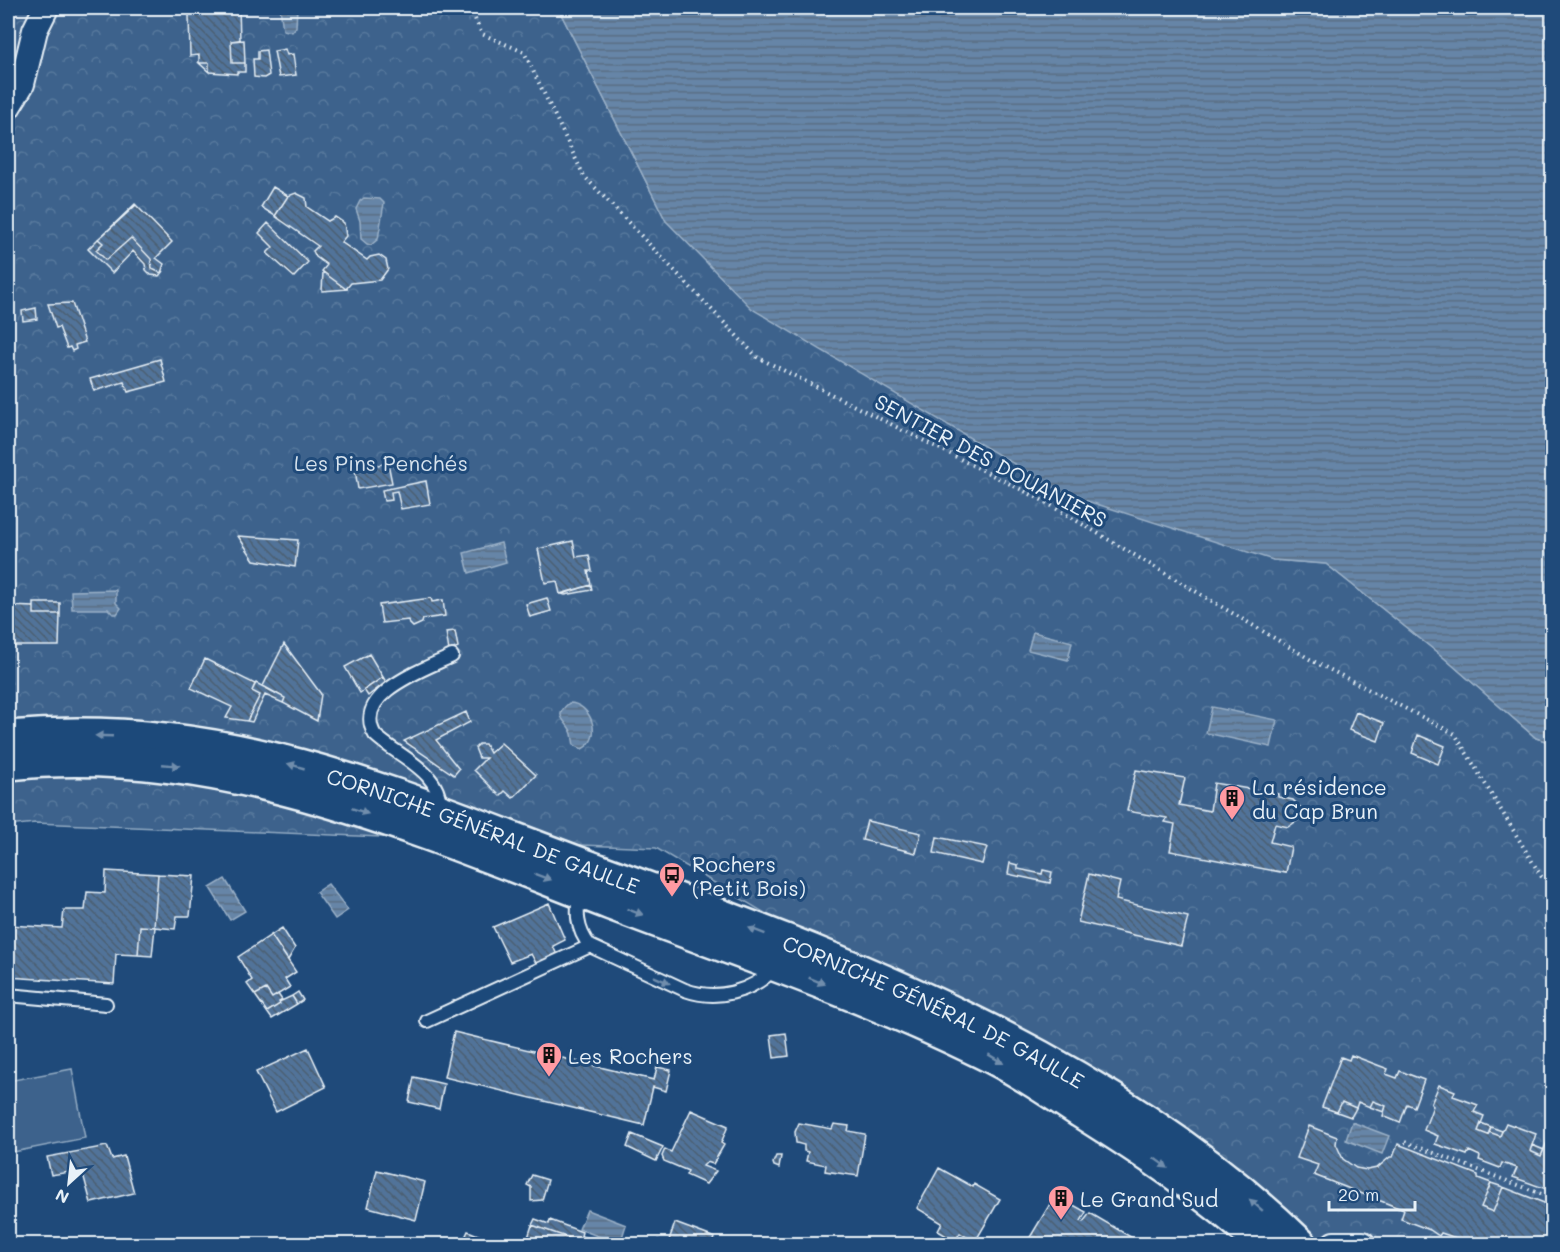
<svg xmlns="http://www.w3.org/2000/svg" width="1560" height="1252" viewBox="0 0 1560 1252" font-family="Mali,sans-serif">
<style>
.forest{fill:url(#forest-crowns);stroke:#92aac2;stroke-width:1.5}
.park{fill:#3c628c;stroke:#92aac2;stroke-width:1.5}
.water{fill:url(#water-rules);stroke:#9ab0c7;stroke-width:1.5}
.building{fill:url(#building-back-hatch);stroke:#e8f1f8;stroke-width:1.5}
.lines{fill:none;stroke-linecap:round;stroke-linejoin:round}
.lane-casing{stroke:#e8f1f8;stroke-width:16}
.street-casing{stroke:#e8f1f8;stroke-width:28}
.secondary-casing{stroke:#e8f1f8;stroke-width:38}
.path{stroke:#e8f1f8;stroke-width:4;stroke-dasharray:1.5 4.5;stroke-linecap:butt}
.lane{stroke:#1f4a7a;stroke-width:12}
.street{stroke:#1f4a7a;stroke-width:24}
.secondary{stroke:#1f4a7a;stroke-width:33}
.oneway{fill:#6f8dac}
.labels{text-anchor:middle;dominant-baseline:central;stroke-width:6;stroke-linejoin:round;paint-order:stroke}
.street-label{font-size:21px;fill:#e8f1f8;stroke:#1f4a7a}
.park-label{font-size:21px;fill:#d7e3ed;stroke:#1f4a7a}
.poi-label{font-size:21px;fill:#e8f1f8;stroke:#1f4a7a;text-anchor:start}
</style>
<defs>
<pattern id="forest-crowns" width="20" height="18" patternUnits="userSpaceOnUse" patternTransform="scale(1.5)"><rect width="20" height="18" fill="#3c628c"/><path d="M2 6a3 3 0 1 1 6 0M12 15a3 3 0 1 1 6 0" fill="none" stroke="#58799d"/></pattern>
<pattern id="water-rules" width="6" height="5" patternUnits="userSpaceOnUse" patternTransform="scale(1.5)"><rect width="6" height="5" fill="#6685a7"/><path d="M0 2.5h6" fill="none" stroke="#596d82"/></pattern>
<pattern id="building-back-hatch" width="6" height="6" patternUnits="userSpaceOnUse" patternTransform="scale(1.5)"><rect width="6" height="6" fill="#517399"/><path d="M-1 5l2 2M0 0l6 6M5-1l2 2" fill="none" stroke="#4c5e72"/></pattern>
</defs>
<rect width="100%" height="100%" fill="#1f4a7a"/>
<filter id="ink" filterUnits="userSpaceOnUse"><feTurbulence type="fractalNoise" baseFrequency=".0167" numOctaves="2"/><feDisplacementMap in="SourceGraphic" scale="12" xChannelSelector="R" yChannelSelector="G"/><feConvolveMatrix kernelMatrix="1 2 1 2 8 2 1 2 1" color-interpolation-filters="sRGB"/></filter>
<g filter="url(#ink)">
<path class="forest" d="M8 8H558L666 221 1273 560 1326 564 1443 657 1536 738 1552 743V1244H1320L656 848 35 823 8 826Z"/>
<path class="park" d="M72 1069 85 1138 8 1153V1081Z"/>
<path class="water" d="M280 8H297L296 27 292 32 283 30Z
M558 8H1552V743L1536 738 1443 657 1326 564 1273 560 1065 494 752 309 666 221Z
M364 198 380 199 384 203 378 239 371 245 367 244 361 239 360 221 356 209 360 201Z
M501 543 506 562 469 573 464 553Z
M116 590V603L121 608 117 614H113L108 609H72L71 591Z
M1033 632 1072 642 1068 660 1028 650Z
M569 703C591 703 604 738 582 749L574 745C573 742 573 738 572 734 568 720 551 718 569 703Z
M1212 707 1277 720 1271 747 1206 733Z
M225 879 245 911 230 920 210 888Z
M328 884 348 910 335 919 316 892Z
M1352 1122 1389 1136 1382 1154 1346 1140Z
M587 1210 626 1225 620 1244H610L611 1241 579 1229Z"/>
<path class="building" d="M191 8H239L240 40 231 41 232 63H245V72H237V74L209 72V63H199V55L190 56 189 15Z
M244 40 245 63H232L231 41Z
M285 49 287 55 293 54 296 75 279 77 274 51Z
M266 50 269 75 264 78 254 77 253 59H258V51Z
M199 63H209V72Z
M273 187 288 196 275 216 261 207Z
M296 193 306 198 307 207 328 221 335 217 344 223 346 236 341 242 367 260 370 257 379 255 386 260 388 269 380 280 351 283 346 289 322 271 327 265 316 257 313 251 318 246 275 216 288 196Z
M135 204 136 205 102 236Z
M136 205 172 242 156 258 164 264 161 273 152 269 151 259 131 238 106 260 96 250 103 243 98 239Z
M268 223 308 262 294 277 267 253 273 247 259 233Z
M131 238 151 259 152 269 161 273 163 271 159 276 151 275 146 270 145 264 133 251 112 273 88 249 98 239 103 243 96 250 106 260Z
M323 272 346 289H348L322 291Z
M72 303 85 342 75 345 76 349 72 351 70 347 67 348 59 327 56 328 48 304Z
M36 308 37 319 23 321 22 311Z
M160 359 166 382 128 392 124 382 94 391 90 379Z
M388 463 392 483 358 489 355 469Z
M426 481 430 504 401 509 397 491 391 492 392 500 384 501 382 490Z
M238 536 298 540 295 567 254 560Z
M573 541 576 557 589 555 592 571H588L591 585 560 594 557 581 545 583 538 549Z
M591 585 592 590 565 595 562 594Z
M431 598 432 602 443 600 445 616 423 619 422 623 413 627 409 623 408 620 382 623 379 605Z
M547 598 551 611 530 617 526 604Z
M34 603H60V614H34Z
M8 606 34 607V614H60L59 646H8Z
M455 631 458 647 449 651 446 632Z
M284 644 321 694 317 721 283 703 285 698 263 686Z
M369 654 383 677 360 693 345 667Z
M205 659 255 684 252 691 260 695 247 721 226 718 232 707 191 688Z
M383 677 386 682 368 696 364 690Z
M256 683 285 698 283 703 265 695 252 722 247 721 260 695 252 691Z
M466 712 470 722 436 740 459 769 454 775 404 741Z
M1356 712 1384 723 1378 741 1349 730Z
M1418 735 1445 746 1438 764 1412 753Z
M501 743 536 775 513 798 505 791 500 796 474 770 486 758H479L475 748 479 744H485L490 753Z
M1136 770 1185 778 1179 805 1210 811 1214 783 1278 794V797L1293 800 1301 808 1298 820 1288 827 1275 824 1270 842 1291 847 1286 873 1170 851 1175 824 1165 822 1167 818 1127 811Z
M867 821 921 833 916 853 862 840Z
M937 837 987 847 982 864 934 853Z
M1010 863 1018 865V869L1042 874 1043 870 1052 872 1050 883 1008 874Z
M106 871 158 874 154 927 140 926 138 955 116 954 114 984 8 977V925L62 928 64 910H85L87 892 105 893Z
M158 874 194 876 190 916H177L175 929 154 927Z
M1089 874 1120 882 1116 900 1188 917 1181 946 1078 922Z
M549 903 565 940 553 946 557 955 536 963 531 954 510 962 493 927Z
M140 926 155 927 152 956 138 955Z
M282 928 295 948 288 960 271 935Z
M271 935 296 972 285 979 290 987 272 998 266 989 255 995 247 984 252 980 238 957Z
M266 989 272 998 278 994 282 1000 279 1002 280 1004 267 1012 255 995Z
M298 992 303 1000 297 1004 292 996Z
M292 996 297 1004 272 1019 267 1012 280 1004 279 1002Z
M454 1032 654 1080 657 1067 671 1070 666 1091 653 1087 644 1125 444 1077Z
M786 1033 789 1056 774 1058 771 1035Z
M308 1048 326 1087 276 1112 256 1072Z
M1351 1055 1388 1069 1386 1074 1397 1078 1400 1071 1424 1080 1414 1107 1407 1104 1400 1123 1383 1116 1386 1106 1373 1101 1370 1107 1358 1102 1356 1108 1342 1102 1337 1112 1322 1107 1341 1057 1349 1060Z
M414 1077 444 1084 439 1109 409 1102Z
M1439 1085 1455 1091 1453 1096 1478 1105 1474 1112 1484 1116 1478 1131 1488 1135 1489 1132 1500 1136 1506 1123 1536 1134 1530 1151 1541 1156 1547 1142 1552 1144V1181L1549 1190 1513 1177 1517 1168 1502 1163 1500 1168 1479 1160 1480 1156 1469 1151 1467 1155 1435 1144 1438 1136 1424 1130 1433 1106 1431 1104Z
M1373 1101 1386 1106 1384 1112 1370 1107Z
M1342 1102 1356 1108 1351 1117 1337 1112Z
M691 1110 728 1126 721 1143 724 1145 713 1164 707 1162 703 1166 716 1171 706 1184 686 1175 688 1171 664 1161 662 1156 665 1149 671 1152Z
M799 1123 832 1129 834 1124 849 1126 848 1131 865 1134 858 1176 825 1171 826 1165 806 1161 808 1152 804 1151V1145L796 1143 795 1132Z
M1481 1123 1491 1127 1488 1135 1478 1131Z
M1309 1126 1337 1137 1336 1144 1343 1159 1356 1168 1367 1170 1377 1168 1390 1157H1393L1398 1144 1478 1175V1178L1491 1183 1481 1207 1493 1212 1503 1187 1552 1206V1244H1453L1456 1238 1441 1233 1439 1236 1430 1230 1401 1219 1404 1210 1314 1175 1318 1165 1297 1158Z
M1491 1127 1502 1131 1500 1136 1489 1132Z
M632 1134 663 1147 656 1161 627 1147Z
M1532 1145 1544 1150 1541 1156 1530 1151Z
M107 1146 112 1159 124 1156 134 1193 91 1203 82 1170 51 1175 47 1157Z
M776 1156H781L779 1168 774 1166 773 1163Z
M939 1168 973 1187 974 1184 1000 1199 975 1242 960 1233 955 1241 938 1231 942 1223 917 1208Z
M377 1170 425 1182 416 1220 368 1207Z
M532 1175 548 1180 542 1200 531 1201V1187L527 1185Z
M1491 1183 1503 1187 1493 1212 1481 1207Z
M1059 1197 1086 1212 1081 1221 1083 1222 1090 1213 1134 1239 1131 1244H1026L1050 1204 1053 1206Z
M535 1219 549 1224 550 1220 582 1232 581 1236 598 1242V1244H586L532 1225Z
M675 1223 715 1238 712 1244H656L658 1240 668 1243Z
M532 1225 586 1244H526Z
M468 1231 498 1243 497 1244H462Z"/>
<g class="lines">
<g class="lane-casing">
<path id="lane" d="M440 809C442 771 398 757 375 735 351 694 425 669 452 656
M580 891C576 912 576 929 590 946L685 990C716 1001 751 993 775 968
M8 995 106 1004
M427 1021 590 946"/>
</g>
<g class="street-casing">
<path id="street" d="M8 107 22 84 35 30 46 8
M1334 1244H1363"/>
</g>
<g class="secondary-casing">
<g id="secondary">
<path id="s1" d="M8 738C97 730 188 738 275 760 383 786 486 830 590 868 842 960 1103 1054 1299 1244"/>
<path d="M8 763C218 740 418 829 611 903 735 950 861 992 981 1051 1015 1067 1049 1090 1081 1111 1145 1151 1208 1193 1264 1244"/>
</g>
</g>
<path class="path" d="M470 8 482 34 524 52 584 176 757 357 1040 499 1313 661 1455 734 1541 876 1552 884
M1405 1142 1552 1198"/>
<use href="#lane" class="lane"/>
<use href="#street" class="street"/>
<use href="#secondary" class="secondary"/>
</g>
<defs><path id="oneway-solid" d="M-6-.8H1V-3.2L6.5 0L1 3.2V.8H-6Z" transform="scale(1.5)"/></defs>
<g class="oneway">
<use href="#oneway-solid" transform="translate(104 736) rotate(-178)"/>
<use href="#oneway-solid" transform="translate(171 765) rotate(5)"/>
<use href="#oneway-solid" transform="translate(296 766) rotate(-164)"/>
<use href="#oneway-solid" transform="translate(360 811) rotate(19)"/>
<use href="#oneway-solid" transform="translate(543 877) rotate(20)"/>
<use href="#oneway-solid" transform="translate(635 912) rotate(20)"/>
<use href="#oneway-solid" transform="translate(757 931) rotate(-159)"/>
<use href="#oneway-solid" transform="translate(662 980) rotate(24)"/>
<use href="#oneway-solid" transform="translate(817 981) rotate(22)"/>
<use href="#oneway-solid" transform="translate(996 1059) rotate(31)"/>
<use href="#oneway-solid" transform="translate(1161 1163) rotate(36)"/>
<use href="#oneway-solid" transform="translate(1256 1205) rotate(-139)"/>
</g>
</g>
<defs>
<g id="building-pin" transform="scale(1.35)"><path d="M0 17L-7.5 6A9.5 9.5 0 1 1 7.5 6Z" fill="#ff9aa2" stroke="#1f4a7a"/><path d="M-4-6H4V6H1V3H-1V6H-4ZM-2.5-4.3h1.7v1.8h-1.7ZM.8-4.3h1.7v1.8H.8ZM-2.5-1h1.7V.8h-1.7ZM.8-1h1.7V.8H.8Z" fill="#111"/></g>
<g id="bus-pin" transform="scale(1.35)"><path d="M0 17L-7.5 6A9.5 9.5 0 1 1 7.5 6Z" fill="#ff9aa2" stroke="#1f4a7a"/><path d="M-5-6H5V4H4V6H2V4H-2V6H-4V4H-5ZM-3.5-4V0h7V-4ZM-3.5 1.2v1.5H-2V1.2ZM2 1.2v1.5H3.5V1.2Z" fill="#111"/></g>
</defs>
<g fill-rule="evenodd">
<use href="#building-pin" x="1232" y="798"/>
<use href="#bus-pin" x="672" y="875"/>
<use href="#building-pin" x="549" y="1055"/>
<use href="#building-pin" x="1061" y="1198"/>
</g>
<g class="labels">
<g class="street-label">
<text transform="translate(991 460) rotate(28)">SENTIER DES DOUANIERS</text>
<text stroke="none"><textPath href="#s1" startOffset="489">CORNICHE GÉNÉRAL DE GAULLE</textPath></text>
<text stroke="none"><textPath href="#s1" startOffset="975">CORNICHE GÉNÉRAL DE GAULLE</textPath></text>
</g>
<g class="park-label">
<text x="381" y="462">Les Pins Penchés</text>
</g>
<g class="poi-label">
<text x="1252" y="786">La résidence<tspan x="1252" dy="24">du Cap Brun</tspan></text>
<text x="692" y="863">Rochers<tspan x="692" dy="24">(Petit Bois)</tspan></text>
<text x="568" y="1055">Les Rochers</text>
<text x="1080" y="1198">Le Grand Sud</text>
</g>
</g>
<rect width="1560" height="1252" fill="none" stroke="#1f4a7a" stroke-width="30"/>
<rect x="15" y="15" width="1530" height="1222" fill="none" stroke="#e8f1f8" stroke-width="2" filter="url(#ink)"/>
<g transform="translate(69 1183) rotate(207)" stroke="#1f4a7a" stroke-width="4.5" paint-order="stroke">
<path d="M0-4.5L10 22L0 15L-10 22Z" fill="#e8f1f8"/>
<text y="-9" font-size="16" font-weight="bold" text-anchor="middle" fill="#e8f1f8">N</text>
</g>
<path d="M1329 1201v9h86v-9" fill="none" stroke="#e8f1f8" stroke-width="3"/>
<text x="1338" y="1201" font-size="18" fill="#e8f1f8" stroke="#1f4a7a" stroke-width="4.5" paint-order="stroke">20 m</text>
</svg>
